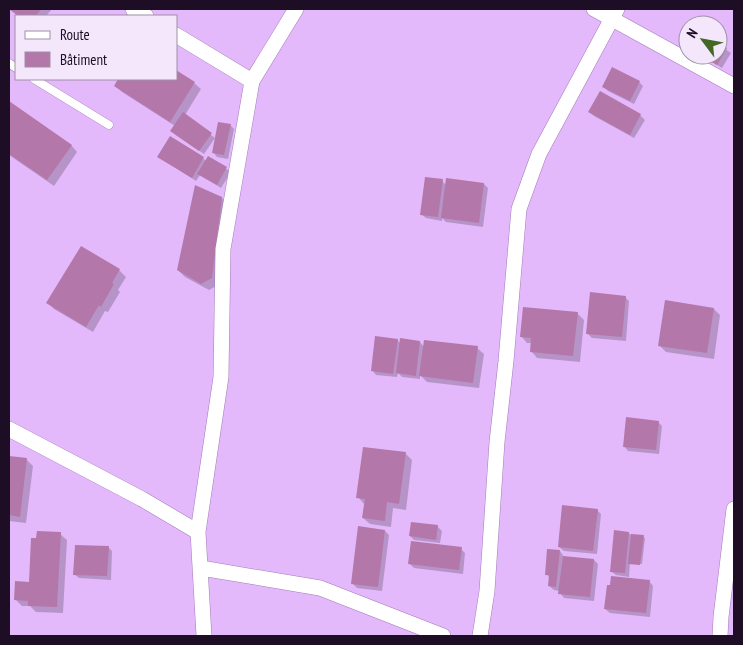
<svg xmlns="http://www.w3.org/2000/svg" width="743" height="645" viewBox="0 0 743 645" font-family="'PT Sans Narrow',sans-serif">
<style>
.shadow{fill:#0003}
.building{fill:#b477a9}
.lines{fill:none;stroke-linecap:round;stroke-linejoin:round}
.lane-casing{stroke:#a37ab8;stroke-width:9}
.street-casing{stroke:#a37ab8;stroke-width:16}
.lane{stroke:#fff;stroke-width:8}
.street{stroke:#fff;stroke-width:15}
</style>
<rect width="100%" height="100%" fill="#e4b9fb"/>
<path class="shadow" d="M9 9H52L46 16H18Z
M718 44 731 53 722 68 700 55H718Z
M176 71 194 83 201 89 185 115 215 138 204 154 176 135 175 126 122 92 115 86 120 79H176Z
M639 82 643 86 634 104 608 91 604 87Z
M600 92 640 115 645 120 634 138 594 116 590 112Z
M9 103 71 145 77 152 54 186 9 155Z
M230 125 234 129 228 159 217 157 213 152Z
M159 157 203 158 206 161 208 157 231 172 221 188 200 175 196 181Z
M442 181 446 185 484 184 488 188 483 227 446 222 442 218V221L426 218 421 214Z
M222 198 228 204 218 285 209 290 185 277 178 270Z
M119 270 126 277 118 290 120 292 108 312 105 311 93 332 54 309 48 303Z
M625 297 629 301 626 341 592 338 587 333Z
M714 309 720 315 714 359 666 352 660 346Z
M578 314 584 320 580 362 537 358 531 351 532 343H527L521 336Z
M397 340 401 344 420 342 424 347 477 348 484 354 479 388 427 382 420 375V379L402 377 398 373 397 377 376 375 372 370Z
M658 422 662 426 659 454 628 451 624 446Z
M405 453 412 460 406 510 393 508 391 527 370 524 363 518 364 504 358 497Z
M27 460 33 466 26 523 9 521V462Z
M597 510 601 514 597 554 564 551 559 547Z
M437 526 442 531 440 543 414 540 410 536Z
M385 531 389 535 382 591 357 588 352 583Z
M629 533 631 535 643 537 645 538 642 564 630 563 629 577 616 575 611 571Z
M60 534 67 540 63 613 36 612 30 606H22L16 600 30 583Z
M108 547 112 551 111 580 79 578 74 574Z
M461 549 465 553 463 574 414 568 410 564Z
M560 551 564 557 594 560 598 564 594 601 564 598 560 593V591L554 590 549 586 550 578 546 574Z
M649 581 653 586 650 617 610 613 605 609Z"/>
<path class="building" d="M9 9H41L36 16H19Z
M718 42 727 48 717 65 701 55H718Z
M612 67 640 81 630 101 602 87Z
M176 70 195 82 170 122 114 86 118 79H176Z
M600 91 641 114 630 135 588 112Z
M9 101 72 145 47 180 9 154Z
M183 112 212 133 199 151 170 131Z
M218 122 231 124 224 155 212 153Z
M170 136 204 157 192 178 157 157Z
M208 156 227 167 217 185 197 174Z
M425 177 443 179 438 217 420 215Z
M446 178 484 183 479 223 441 218Z
M195 185 222 197 212 278 201 284 177 270Z
M81 246 120 269 112 283 114 284 101 307 99 305 86 327 46 303Z
M590 292 626 296 622 337 586 334Z
M665 300 714 308 707 353 658 346Z
M523 307 578 312 573 356 530 352 531 338 520 337Z
M375 336 398 339 393 374 371 371Z
M400 338 420 341 416 376 396 373Z
M424 340 478 346 473 383 419 376Z
M626 417 659 421 656 450 623 447Z
M363 447 406 452 399 504 387 502 385 521 362 518 365 499 356 498Z
M9 456 27 458 20 517 9 515Z
M562 505 598 509 593 551 558 547Z
M411 522 438 525 436 540 409 536Z
M358 526 385 530 378 587 351 584Z
M614 530 629 532 625 573 610 572Z
M37 531 61 532 57 607 28 606V601L14 600 15 581 29 582 31 538H36Z
M631 534 644 535 640 565 628 564Z
M411 541 462 547 459 570 408 564Z
M75 545 109 546 107 576 73 575Z
M547 549 560 550 556 587 548 586 549 575H545Z
M563 556 594 559 590 597 558 594Z
M611 576 650 580 646 613 604 609 607 585H610Z"/>
<g class="lines">
<g class="lane-casing">
<path id="lane" d="M9 63 16 68
M34 79 109 125"/>
</g>
<g class="street-casing">
<path id="street" d="M133 9 146 16
M594 9 734 86
M176 35 252 81
M9 429 142 499 198 532
M201 568 320 588 443 636
M204 636 198 532 221 377 223 249 252 81 296 9
M480 636 487 591 497 442 506 361 519 209 539 154 617 9
M720 636 721 617 734 509"/>
</g>
<use href="#lane" class="lane"/>
<use href="#street" class="street"/>
</g>
<rect width="743" height="645" fill="none" stroke="#1d0d25" stroke-width="20"/>
<rect x="15" y="15" width="162" height="65" fill="#f4e7fc" stroke="#9e90a6"/>
<rect x="25" y="31" width="25" height="8" fill="#ffffff" stroke="#9e90a6"/>
<text x="60" y="40" font-size="15" fill="#1d0d25">Route</text>
<rect x="25" y="52" width="25" height="15" fill="#b477a9" stroke="#9e90a6"/>
<text x="60" y="65" font-size="15" fill="#1d0d25">Bâtiment</text>
<g transform="translate(703 40) rotate(302)"><circle r="24" fill="#f4e7fc" stroke="#9e90a6"/>
<path d="M0-4L9 19L0 12L-9 19Z" fill="#426823"/>
<text y="-8" font-size="14" font-weight="bold" text-anchor="middle" fill="#1d0d25">N</text>
</g>
</svg>
